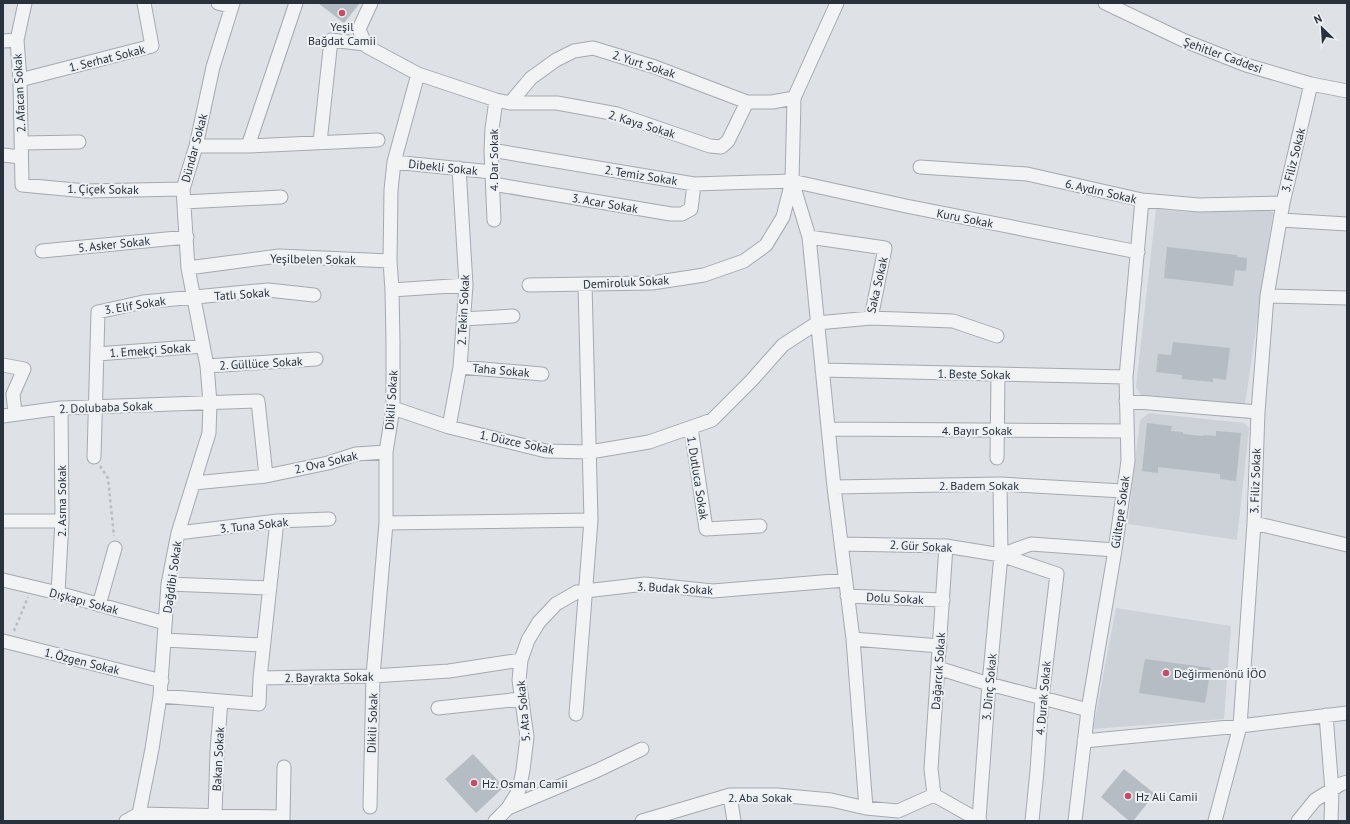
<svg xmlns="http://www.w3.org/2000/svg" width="1350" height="824" viewBox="0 0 1350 824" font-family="'PT Sans',sans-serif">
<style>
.built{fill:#cdd1d8}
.building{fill:#b6bcc3}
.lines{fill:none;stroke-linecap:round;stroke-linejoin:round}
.minor-casing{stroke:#a4a9b0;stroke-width:15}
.path{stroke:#b9bdc1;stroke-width:2.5;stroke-dasharray:3 3;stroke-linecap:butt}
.minor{stroke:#f1f3f5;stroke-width:13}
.poi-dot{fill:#c14e68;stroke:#edf1f4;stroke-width:1.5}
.labels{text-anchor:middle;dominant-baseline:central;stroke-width:4;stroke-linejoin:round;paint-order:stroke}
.poi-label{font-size:12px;fill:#29313c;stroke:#edf1f4;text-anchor:start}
.street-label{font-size:12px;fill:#29313c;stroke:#edf1f4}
</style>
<rect width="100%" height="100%" fill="#dee2e6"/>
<path class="built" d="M1156 209 1186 212 1268 209 1273 213 1245 404 1141 395 1136 387Z
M1149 413 1244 423 1249 428 1237 540 1128 524 1140 420Z
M1116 608 1231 626 1224 719 1093 729Z"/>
<path class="building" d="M318 3H360L344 23Z
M1167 247 1237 255V257L1247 258 1246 271 1235 270 1233 286 1164 278Z
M1173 342 1230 348 1226 380 1213 378V382L1182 379V375L1156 372 1158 354 1171 355Z
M1147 423 1172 426 1171 431 1183 432V434L1203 436 1204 435 1216 436V431L1241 433 1236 481 1220 479V474L1158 467V473L1142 471Z
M1145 659 1211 668 1205 703 1139 693Z
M473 754 504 787 476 813 445 779Z
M1124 769 1155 794 1133 821H1129L1101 797Z"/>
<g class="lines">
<g class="minor-casing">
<path id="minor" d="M25 3 17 40 20 80 22 185 86 191 183 189
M218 3 232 7
M837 3 794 98 792 181 809 237 834 487 853 639 866 808
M1105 3 1185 41 1246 65 1311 84 1347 91
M3 41 17 40
M418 74 496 100 510 103H557L617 114 710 146 721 147 728 141 747 102
M20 80 152 46 144 3
M510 103 531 78 556 60 574 51 593 48 655 67 747 102H772L794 98
M320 142 331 40 365 44
M22 143 79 142
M196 146H248L378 140
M248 146 296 3
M491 150 694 184 792 181 906 206 1138 252
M3 155 21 157
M394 162 492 172
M920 167 1027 174 1142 200 1199 205 1283 203
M493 184 671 214H682L691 209 694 184
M184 202 281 197
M494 220 491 150 492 129 496 100
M1281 220 1347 224
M42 251 187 237
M188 268 279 256 390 261
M529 285 652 283 704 275 744 261 766 245 783 217 792 181
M392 290 466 285
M1267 296 1347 298
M871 318 953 321 997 336
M463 319 513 316
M97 354 203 346
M3 365 24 369 13 394 15 414
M207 366 316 359
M460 367 542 374
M822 370 1126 377
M1126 401 1258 412
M393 408 449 427 546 451 590 452 649 442 712 420 751 381 783 345 817 323 871 318 885 248 809 237
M3 416 61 408 258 401 266 476
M449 427 460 367 466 285 459 168
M691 428 706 529 760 526
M828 429 1127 431
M94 457 98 312 143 302 268 290 314 295
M997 458 998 374
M194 483 266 476 328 463 356 454 386 452
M834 487 1000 484 1123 491
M3 521H62
M386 523 591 520
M1254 523 1347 545
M178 533 277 521 329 519
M841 544 946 546 1001 555 1057 574 1042 698 1037 771 1032 821
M1001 555 1031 544 1115 550
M3 580 58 593 165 623
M168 584 270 588
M58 593 62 521 61 408
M847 596 943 600
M99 605 115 548
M853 639 940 646
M165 640 263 645
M3 641 162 681
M938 668 989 684 1088 710
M260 678 277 521
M160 696 259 704 260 678 373 676 449 671 521 660
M438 708 521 699
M576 714 591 520 585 284
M1326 715 1332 791 1331 821
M1084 741 1240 726 1254 523 1258 412 1267 296 1283 203 1311 84
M730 795 734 821
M934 795 931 769 946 546
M934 795 980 821
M370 807 373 676 386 523V452L393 408V342L392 290 390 261 391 190 394 162 418 74 366 46 359 29 371 3
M508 808 596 771 642 749
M139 814 152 749 160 696 168 584 178 533 209 433 210 403 207 366 188 268 183 189 196 146 213 67 233 3
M215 816 217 751 221 701
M979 819 989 684 1001 555 1000 484
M126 821 139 814 283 817
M283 821 284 767
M495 821 508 808 519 790 523 770 527 737 519 680 521 660 528 640 539 622 556 604 577 592 645 584 713 591 845 580
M642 821 730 795H777L831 800 866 808 898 811 934 795
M1075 821 1088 710 1115 550 1128 461 1126 377 1142 200
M1215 821 1240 726 1347 713
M1298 821 1315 800 1341 784 1347 782"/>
</g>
<path class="path" d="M100 466 108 478 114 536
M14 631 28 597"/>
<use href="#minor" class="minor"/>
</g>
<g class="poi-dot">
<circle cx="342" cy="13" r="4"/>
<circle cx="1166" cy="673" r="4"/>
<circle cx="474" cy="783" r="4"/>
<circle cx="1128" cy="796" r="4"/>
</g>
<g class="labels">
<g class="poi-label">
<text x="342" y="26" text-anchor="middle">Yeşil<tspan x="342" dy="14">Bağdat Camii</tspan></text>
<text x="1174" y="673">Değirmenönü İÖO</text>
<text x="482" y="783">Hz. Osman Camii</text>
<text x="1136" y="796">Hz Ali Camii</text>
</g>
<g class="street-label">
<text transform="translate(1223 55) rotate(20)">Şehitler Caddesi</text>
<text transform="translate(107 58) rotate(-14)">1. Serhat Sokak</text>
<text transform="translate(644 64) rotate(18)">2. Yurt Sokak</text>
<text transform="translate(19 93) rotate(-93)">2. Afacan Sokak</text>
<text transform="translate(642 124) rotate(17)">2. Kaya Sokak</text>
<text transform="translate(194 148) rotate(-75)">Dündar Sokak</text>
<text transform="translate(493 160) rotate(-90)">4. Dar Sokak</text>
<text transform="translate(1293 160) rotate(-76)">3. Filiz Sokak</text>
<text transform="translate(443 167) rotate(6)">Dibekli Sokak</text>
<text transform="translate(641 175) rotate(9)">2. Temiz Sokak</text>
<text transform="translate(103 189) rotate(1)">1. Çiçek Sokak</text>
<text transform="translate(1101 191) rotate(13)">6. Aydın Sokak</text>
<text transform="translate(605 203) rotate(10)">3. Acar Sokak</text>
<text transform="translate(965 218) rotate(11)">Kuru Sokak</text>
<text transform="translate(114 244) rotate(-6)">5. Asker Sokak</text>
<text transform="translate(313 259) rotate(1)">Yeşilbelen Sokak</text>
<text transform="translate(626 282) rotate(-3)">Demiroluk Sokak</text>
<text transform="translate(877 285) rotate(-77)">Saka Sokak</text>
<text transform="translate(242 294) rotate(-4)">Tatlı Sokak</text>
<text transform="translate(135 305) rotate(-9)">3. Elif Sokak</text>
<text transform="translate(463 310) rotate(-87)">2. Tekin Sokak</text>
<text transform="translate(150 350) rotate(-4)">1. Emekçi Sokak</text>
<text transform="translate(261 363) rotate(-3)">2. Güllüce Sokak</text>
<text transform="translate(501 370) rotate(5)">Taha Sokak</text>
<text transform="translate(974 374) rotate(1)">1. Beste Sokak</text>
<text transform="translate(391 400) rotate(-86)">Dikili Sokak</text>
<text transform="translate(106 407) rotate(-2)">2. Dolubaba Sokak</text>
<text x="977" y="430">4. Bayır Sokak</text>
<text transform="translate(517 442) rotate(12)">1. Düzce Sokak</text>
<text transform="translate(326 462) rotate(-13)">2. Ova Sokak</text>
<text transform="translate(698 478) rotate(81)">1. Dutluca Sokak</text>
<text transform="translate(1255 481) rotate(-88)">3. Filiz Sokak</text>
<text x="979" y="485">2. Badem Sokak</text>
<text transform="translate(61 501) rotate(-90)">2. Asma Sokak</text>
<text transform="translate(1120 512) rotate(-82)">Gültepe Sokak</text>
<text transform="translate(254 525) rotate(-6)">3. Tuna Sokak</text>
<text transform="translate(921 546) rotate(3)">2. Gür Sokak</text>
<text transform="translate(172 577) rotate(-82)">Dağdibi Sokak</text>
<text transform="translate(675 588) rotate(3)">3. Budak Sokak</text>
<text transform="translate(895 598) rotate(3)">Dolu Sokak</text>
<text transform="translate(84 601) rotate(15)">Dışkapı Sokak</text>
<text transform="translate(82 661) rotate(14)">1. Özgen Sokak</text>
<text transform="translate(938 671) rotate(-86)">Dağarcık Sokak</text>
<text transform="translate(329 677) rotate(-1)">2. Bayrakta Sokak</text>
<text transform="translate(989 687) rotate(-85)">3. Dinç Sokak</text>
<text transform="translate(1043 698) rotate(-85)">4. Durak Sokak</text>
<text transform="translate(523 711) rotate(-95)">5. Ata Sokak</text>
<text transform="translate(372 723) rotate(-88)">Dikili Sokak</text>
<text transform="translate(218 759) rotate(-87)">Bakan Sokak</text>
<text x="760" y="797">2. Aba Sokak</text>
</g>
</g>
<rect width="1350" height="824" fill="none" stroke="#29313c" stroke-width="8"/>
<g transform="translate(1322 28) rotate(335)" stroke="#edf1f4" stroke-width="3" paint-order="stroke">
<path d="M0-3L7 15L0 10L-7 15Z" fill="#29313c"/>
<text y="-6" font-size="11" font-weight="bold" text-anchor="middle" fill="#29313c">N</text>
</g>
</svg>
